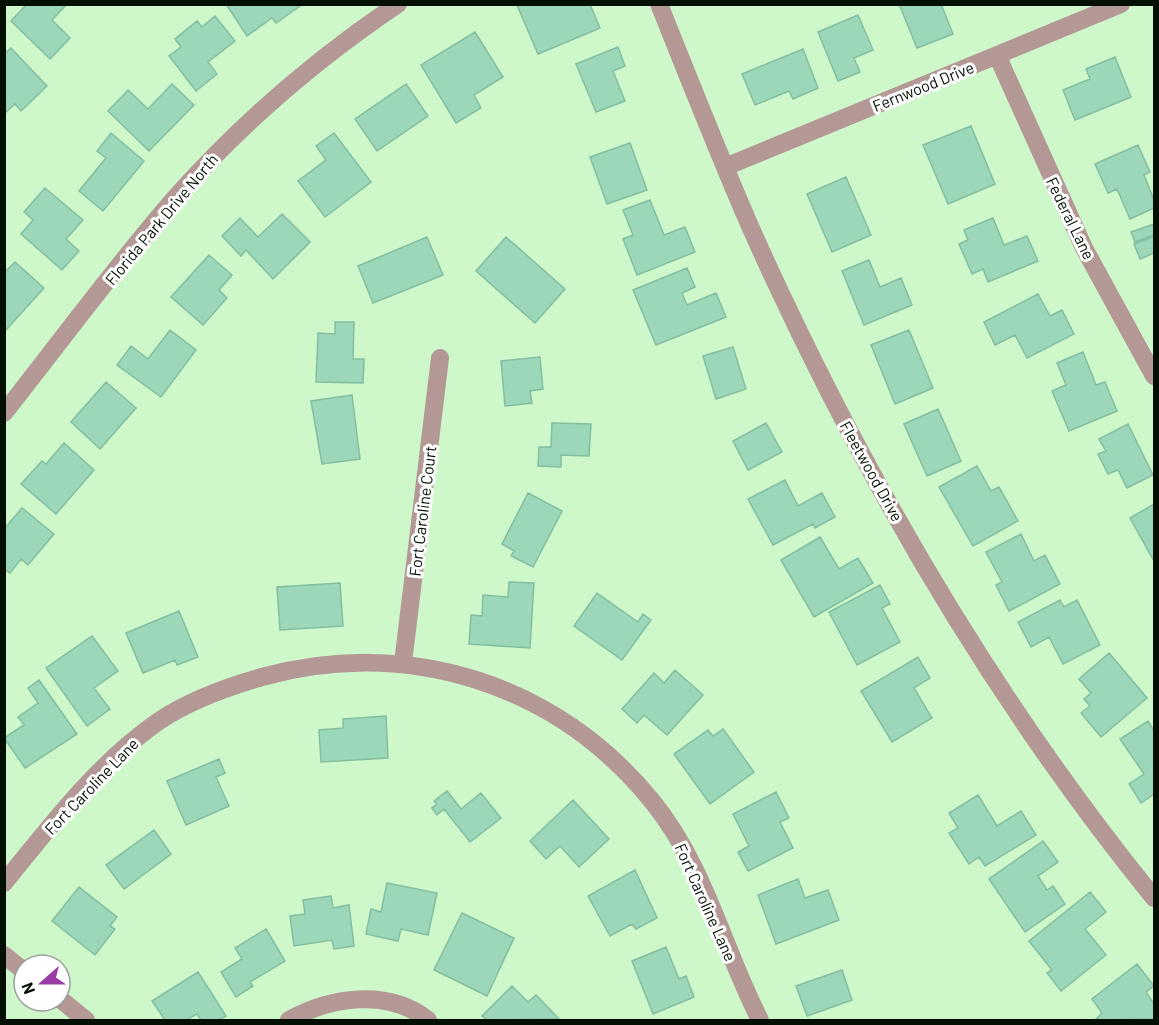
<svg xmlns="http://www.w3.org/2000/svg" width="1159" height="1025" viewBox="0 0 1159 1025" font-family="Barlow,sans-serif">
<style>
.building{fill:#9cd7ba;stroke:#83bea1;stroke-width:1.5}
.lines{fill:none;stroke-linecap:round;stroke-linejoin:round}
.minor{stroke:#b49896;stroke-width:18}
.labels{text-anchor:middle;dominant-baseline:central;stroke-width:6;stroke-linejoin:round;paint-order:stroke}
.street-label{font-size:16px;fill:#030f03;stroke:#fff}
</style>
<rect width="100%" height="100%" fill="#cef7ca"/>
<path class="building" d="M27 4H67L52 20 70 38 50 59 11 21Z
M226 4H303L276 23 272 18 247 36Z
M590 4 600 28 538 54 517 5Z
M899 4H941L953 34 917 48Z
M858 15 873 50 854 58 860 72 838 81 818 32Z
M215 16 235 41 208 62 217 74 196 91 169 56 181 47 175 39 197 21 202 27Z
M475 32 503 77 474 95 481 108 456 123 421 65Z
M618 47 625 66 613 71 625 101 596 112 576 64Z
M11 48 47 86 21 111 15 104 4 114V54Z
M803 49 818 88 793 99 789 91 755 105 742 74Z
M1115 57 1131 97 1075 120 1063 90 1090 79 1086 69Z
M172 84 194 105 149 151 108 111 128 90 148 109Z
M406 84 428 116 377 151 355 119Z
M971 126 995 184 948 204 923 145Z
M111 133 144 161 103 211 79 191 106 158 97 151Z
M334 133 371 182 325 217 298 181 326 160 316 146Z
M630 143 647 190 607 204 590 157Z
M1138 145 1150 172 1144 175 1154 200V208L1130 219 1117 189 1108 193 1095 164Z
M846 177 871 235 832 252 807 194Z
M45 188 83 220 66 239 79 251 62 270 21 234 33 220 24 212Z
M650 200 664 235 685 227 695 252 637 275 623 239 633 235 623 210Z
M282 214 310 242 273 279 246 250 241 256 222 236 240 218 258 237Z
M993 218 1004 245 1027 236 1038 261 988 282 983 269 972 274 959 244 968 240 964 230Z
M1154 224V235L1135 242 1131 232Z
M1154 236V253L1140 259 1134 244Z
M427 237 443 275 373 303 358 266Z
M506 237 565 289 535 323 476 271Z
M209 255 232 275 219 290 227 298 203 325 171 297Z
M869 260 880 287 901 278 912 305 864 325 842 271Z
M15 262 44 288 5 331 4 273Z
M687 268 695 287 682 293 687 305 716 293 726 317 656 345 633 290Z
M1038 294 1050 316 1062 310 1074 334 1027 358 1015 335 995 345 984 322Z
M335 322H354L353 359H364L363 383 316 382 318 333 335 334Z
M170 330 196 350 161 397 117 365 131 346 148 359Z
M909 330 933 388 895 404 871 345Z
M733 347 746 389 716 399 703 356Z
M1083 352 1096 385 1105 382 1117 411 1069 431 1052 391 1066 385 1057 363Z
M540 357 543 389 530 391 532 403 505 406 501 361Z
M106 382 136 408 100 449 71 422Z
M352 395 360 459 322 464 311 401Z
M938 409 961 461 927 476 904 424Z
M552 423 591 424 589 456 561 455V467L538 466 539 447H551Z
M766 423 782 452 748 470 733 441Z
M1128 424 1153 475 1127 488 1118 470 1108 474 1098 454 1106 451 1099 439Z
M64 443 94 470 56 514 21 484 42 461 46 464Z
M977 466 991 491 999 487 1018 521 973 546 939 487Z
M785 480 798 506 822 493 835 517 815 528 813 524 773 545 748 499Z
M528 493 562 511 533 567 511 556 514 551 502 544Z
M1154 504V561L1130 518Z
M22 508 54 534 28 565 21 559 10 573 4 569V529Z
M1021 534 1034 561 1045 555 1060 584 1009 611 996 585 1002 582 986 552Z
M820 537 839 569 858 558 873 583 814 617 781 560Z
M509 582 534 583 530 648 469 644 471 615 482 616 483 595 508 597Z
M340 583 343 626 280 630 277 587Z
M880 585 890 604 882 608 900 642 857 665 829 612Z
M597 593 638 622 643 614 651 620 622 660 574 626Z
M1060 600 1064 607 1077 600 1100 645 1063 664 1049 637 1031 647 1018 622Z
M179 611 198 657 177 665 175 660 143 673 126 633Z
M92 636 118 671 94 688 110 709 87 726 46 668Z
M1109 653 1147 698 1101 737 1081 713 1090 706 1084 699 1091 693 1079 679Z
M918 657 930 678 914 688 932 718 892 742 861 691Z
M675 670 703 695 667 735 644 715 637 723 622 709 654 673 664 683Z
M39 680 77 734 25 768 4 738 24 725 18 717 38 703 28 688Z
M386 716 388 758 321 762 319 730 343 728V719Z
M1148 721 1154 731V794L1141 803 1129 784 1144 774 1120 739Z
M723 729 754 772 710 804 674 754 708 730 713 736Z
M219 759 225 773 216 777 229 806 186 825 167 781Z
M447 791 461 809 481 793 501 818 470 842 444 809 437 815 432 808 437 804 434 801Z
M776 792 789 818 780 822 793 848 748 871 738 852 749 846 733 814Z
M978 795 997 826 1021 811 1036 835 985 866 979 857 969 864 949 833 958 828 949 813Z
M573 800 609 839 579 867 560 846 546 859 530 841Z
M154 830 171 854 124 889 106 865Z
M1043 841 1058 862 1038 876 1047 890 1053 886 1065 904 1025 932 989 879Z
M635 870 657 918 636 929 632 924 610 936 588 896Z
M798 879 805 898 828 890 839 920 776 944 758 895Z
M387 883 437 893 428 935 401 929 398 941 366 934 371 909 381 912Z
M79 887 117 917 110 926 115 929 95 955 52 921Z
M1090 892 1106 912 1085 929 1106 955 1061 991 1047 973 1052 970 1029 941Z
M331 896 333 908 349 905 354 946 334 949 332 940 294 946 290 916 305 914 303 900Z
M462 913 514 938 487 996 434 970Z
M266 929 285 961 250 982 253 986 236 997 221 972 242 959 235 948Z
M666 947 679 979 686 976 694 997 653 1014 632 961Z
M1137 964 1154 986 1146 992 1154 1004V1019L1095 1020 1102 1013 1092 999Z
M842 970 852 1000 807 1016 796 986Z
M198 972 226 1016 218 1020H201L197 1014 186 1020H165L152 1001Z
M512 986 528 1002 536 995 559 1019 487 1020 482 1016Z"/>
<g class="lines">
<path class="minor" d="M659 4C690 81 720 158 753 233 859 469 991 697 1154 898
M997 55 1084 248 1154 376
M725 167 1121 4
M4 413C61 341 115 267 175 198 240 125 316 59 398 4
M403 663 440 358
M4 883C51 825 97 764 159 721 190 700 227 687 262 677 408 637 556 683 652 801 705 866 723 948 760 1020
M4 955 24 971
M60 999 86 1020
M289 1020C330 997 388 988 428 1020"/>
</g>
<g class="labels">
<g class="street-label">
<text transform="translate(923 86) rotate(-22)">Fernwood Drive</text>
<text transform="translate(1071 218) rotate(64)">Federal Lane</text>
<text transform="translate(161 219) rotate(-50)">Florida Park Drive North</text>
<text transform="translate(872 471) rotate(61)">Fleetwood Drive</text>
<text transform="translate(422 511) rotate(-83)">Fort Caroline Court</text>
<text transform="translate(91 786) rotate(-46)">Fort Caroline Lane</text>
<text transform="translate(706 902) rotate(66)">Fort Caroline Lane</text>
</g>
</g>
<rect width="1159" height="1025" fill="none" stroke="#030f03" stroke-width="12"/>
<g transform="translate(42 983) rotate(249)"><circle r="28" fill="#ffffff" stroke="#9a9f9a" stroke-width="1.5"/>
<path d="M0-4.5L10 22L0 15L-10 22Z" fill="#993ca6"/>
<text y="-9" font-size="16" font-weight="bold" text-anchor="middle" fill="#030f03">N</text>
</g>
</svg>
